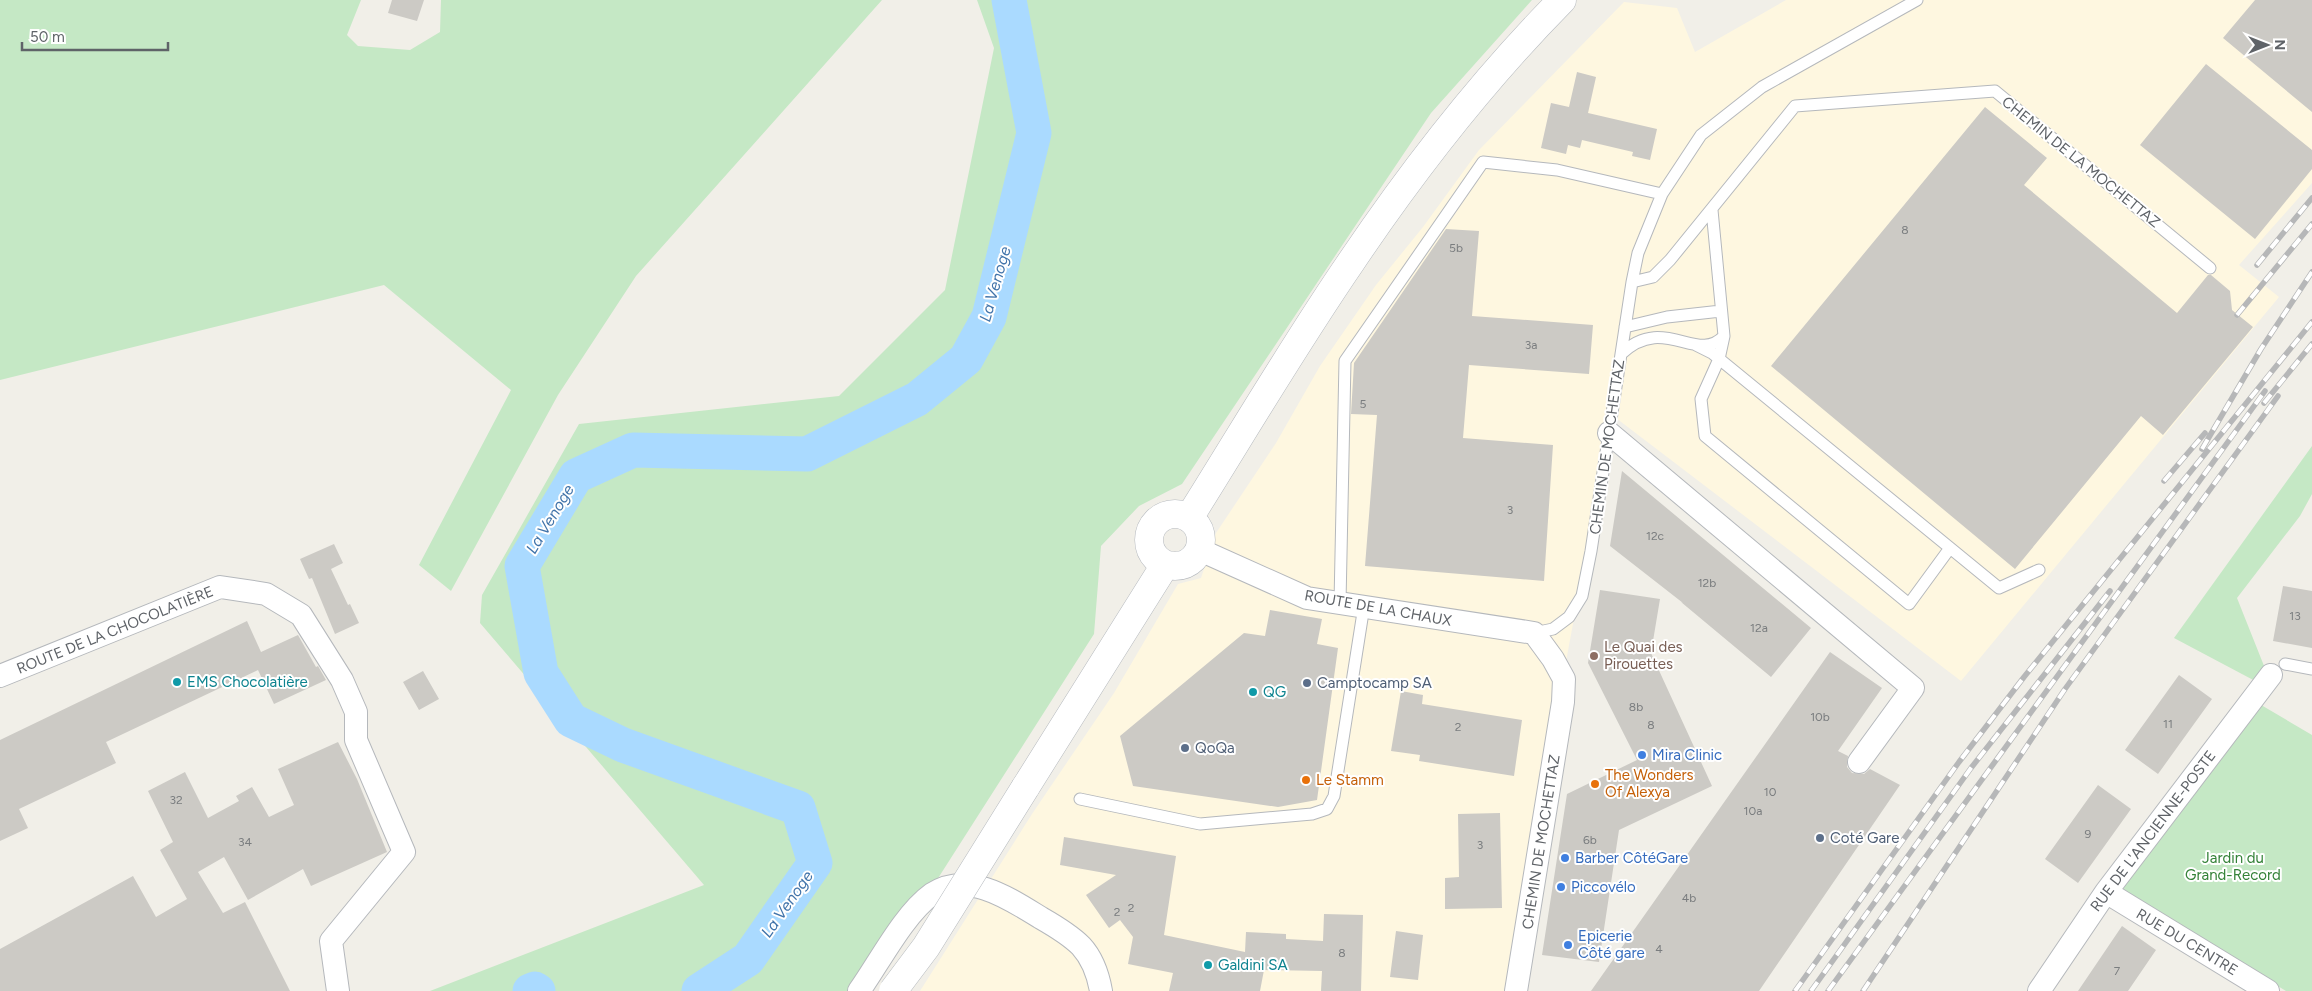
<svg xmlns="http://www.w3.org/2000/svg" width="2312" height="991" viewBox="0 0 2312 991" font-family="Figtree,sans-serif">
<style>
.commercial{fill:#fef7e0}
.green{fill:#c5e8c5}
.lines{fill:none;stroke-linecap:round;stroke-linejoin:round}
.river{stroke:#aadaff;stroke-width:35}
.building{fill:#cccac5}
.service-casing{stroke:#b5b8bc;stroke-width:13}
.minor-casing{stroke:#b5b8bc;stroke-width:24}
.secondary-casing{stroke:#b6babf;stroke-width:29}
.service{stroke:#fff;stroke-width:11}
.minor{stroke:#fff;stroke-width:22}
.secondary{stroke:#fff;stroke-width:28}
.rail-casing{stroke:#b6b7b8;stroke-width:5.5}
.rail{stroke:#fff;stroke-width:4;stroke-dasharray:11;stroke-linecap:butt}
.secondary-bridge-casing{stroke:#b6babf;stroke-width:29;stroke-linecap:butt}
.secondary-bridge{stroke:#fff;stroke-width:28}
.education-dot{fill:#8d6e63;stroke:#fff;stroke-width:2}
.culture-dot{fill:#0f9aa8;stroke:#fff;stroke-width:2}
.service-dot{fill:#5c6f8a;stroke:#fff;stroke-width:2}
.shop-dot{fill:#3f7fe0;stroke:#fff;stroke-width:2}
.food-dot{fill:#e8710a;stroke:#fff;stroke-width:2}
.labels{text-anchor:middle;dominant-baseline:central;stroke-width:4;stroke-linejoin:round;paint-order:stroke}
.number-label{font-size:12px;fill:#7a7d7f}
.street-label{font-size:15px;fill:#5f6368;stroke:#fff}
.education-label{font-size:15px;fill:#785e54;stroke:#fff;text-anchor:start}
.culture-label{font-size:15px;fill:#0d838f;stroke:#fff;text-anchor:start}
.service-label{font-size:15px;fill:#4e5e75;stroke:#fff;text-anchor:start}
.shop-label{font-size:15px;fill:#366cbe;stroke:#fff;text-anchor:start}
.food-label{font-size:15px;fill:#c56008;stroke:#fff;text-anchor:start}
.park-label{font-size:15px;fill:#348238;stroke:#fff}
.water-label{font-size:16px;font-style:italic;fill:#4174aa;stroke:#fff}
</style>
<rect width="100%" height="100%" fill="#f1efe8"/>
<path class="commercial" d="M1786 0H2312V183L2239 265 2279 297 1961 681 1612 415 1525 881 1513 991H920L1032 814 1114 693 1178 584 1201 578 1216 533 1276 443 1320 366 1376 285 1423 227 1479 150 1624 2 1677 8 1695 52Z"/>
<path class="green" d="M0 0H361L347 35 358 46 410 50 440 32 441 0H882L636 276 558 395 451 591 419 565 511 390 384 285 0 380Z
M977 0H1532L1431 113 1182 484 1139 506 1101 546 1094 634 866 991H430L704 885 480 623 482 595 579 424 839 396 945 290 994 48Z
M2312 446V494L2300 516 2237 598 2274 691 2174 638Z
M2256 702 2312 735V991H2286L2119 889Z"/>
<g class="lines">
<path class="river" d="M530 991 535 989 538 991
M699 991 748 959 815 863 798 808 623 745 571 720 541 673 522 566 576 476 633 450 807 454 917 399 966 359 989 317 1034 133 1009 0"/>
</g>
<path class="building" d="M392 0H424L417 21 388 13Z
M2255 0H2312V112L2223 38Z
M2206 64 2312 150V169L2255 239 2140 145Z
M1577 72 1596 77 1588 113 1657 129 1650 160 1632 156 1633 152 1582 140 1580 148 1568 145 1566 154 1541 148 1551 103 1569 107Z
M1985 107 2047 158 2024 185 2177 313 2208 275H2211L2230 291 2232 310 2253 327 2163 435 2141 416 2015 569 1771 366Z
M1446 229 1479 231 1472 316 1593 325 1589 374 1469 365 1463 438 1553 445 1544 581 1365 566 1377 415 1351 414 1354 363Z
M1622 471 1811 628 1771 677 1681 602 1683 603 1610 546Z
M334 544 343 563 331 569 348 605 350 604 359 623 335 634 312 578 309 579 300 559Z
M2283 586 2312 591V648L2273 641Z
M1600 590 1660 599 1651 653 1712 786 1619 830 1599 962 1542 955 1567 794 1637 760 1588 663Z
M1270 610 1322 619 1317 644 1338 648 1317 800 1278 807 1133 786 1120 736 1244 633 1265 636Z
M247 621 261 652 298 635 316 667 318 666 326 680 274 704 258 670 106 742 116 763 19 809 28 828 0 841V740Z
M1830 652 1882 688 1838 751 1848 756 1847 767 1852 773 1864 774 1870 769 1900 785 1759 991H1591Z
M423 671 439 699 419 710 403 682Z
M2179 675 2212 699 2158 774 2125 750Z
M1401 691 1423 695 1422 704 1522 720 1514 776 1419 761 1420 755 1391 751Z
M338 742 357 779 387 852 311 886 303 869 248 900 224 857 198 872 223 913 245 902 290 991H0V949L133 876 156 917 187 899 160 850 173 842 148 791 185 772 208 818 239 801 236 796 252 787 269 817 294 805 278 769Z
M2098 785 2131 809 2078 883 2045 859Z
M1500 813 1502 908 1445 909V878L1459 877 1458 814Z
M1064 837 1176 856 1164 935 1245 952 1246 932 1286 934V939L1323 941 1324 914 1363 915 1361 991H1321L1322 971 1264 970 1260 991H1169L1173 973 1128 964 1133 937 1120 920 1109 928 1086 895 1116 875 1060 865Z
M2122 926 2156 950 2128 991H2078Z
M1396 931 1423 935 1418 980 1390 977Z"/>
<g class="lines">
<g class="service-casing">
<path id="service" d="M1712 210 1724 336 1719 359 1701 399 1705 436 1909 604 1950 548
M1632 282 1653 277 1670 260 1795 106 1995 91 2210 268
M1625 327 1667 317 1721 311
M1696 345 1712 353 1999 588 2039 570
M1621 354C1664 313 1697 365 1724 336
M1340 603 1345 361 1483 162 1557 170 1662 194
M1534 633 1553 629 1569 617 1582 596 1591 551 1632 282 1638 253 1662 194 1701 135 1762 87 1917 0
M2285 664 2312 669
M1080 799 1200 824 1312 814 1327 809 1334 796 1364 606"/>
</g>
<g class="minor-casing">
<path id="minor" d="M1609 433 1913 688 1859 762
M1200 550 1307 598 1534 633 1553 659 1564 679 1563 702 1516 991
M0 676 220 587 266 594 301 615 342 680 356 712V740L404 852 331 941 338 991
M2106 892 2268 991
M859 991C879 963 904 914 932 894 968 870 1010 899 1041 918 1055 926 1070 935 1081 946 1093 959 1098 974 1101 991
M2039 991 2106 892 2271 675"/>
</g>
<g class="secondary-casing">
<path id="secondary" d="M1149 540a26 26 0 1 1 52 0a26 26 0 1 1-52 0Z
M1189 518C1243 432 1294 345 1351 262 1413 170 1484 79 1562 0
M1025 788 1165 565"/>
</g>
<use href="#service" class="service"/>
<use href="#minor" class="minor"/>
<use href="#secondary" class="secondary"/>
<g class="rail-casing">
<path id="rail" d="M2257 265 2312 198
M2237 315 2312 224
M2264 403 2312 344
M2202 449 2261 349 2312 272
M2164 481 2205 433
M1795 991 1959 762 2024 677 2312 322
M1811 991 1971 768 2110 591
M1828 991 2265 391
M1863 991 2065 689 2278 396"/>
</g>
<use href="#rail" class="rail"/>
<g class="secondary-bridge-casing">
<path id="secondary-bridge" d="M893 991 926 947 1025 788"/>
</g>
<use href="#secondary-bridge" class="secondary-bridge"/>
</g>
<circle class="education-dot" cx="1594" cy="656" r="5"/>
<g class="culture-dot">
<circle cx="177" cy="682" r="5"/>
<circle cx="1253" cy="692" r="5"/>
<circle cx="1208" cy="965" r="5"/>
</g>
<g class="service-dot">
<circle cx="1307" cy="683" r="5"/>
<circle cx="1185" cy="748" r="5"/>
<circle cx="1820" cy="838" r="5"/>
</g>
<g class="shop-dot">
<circle cx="1642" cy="755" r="5"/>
<circle cx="1565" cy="858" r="5"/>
<circle cx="1561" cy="887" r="5"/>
<circle cx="1568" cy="945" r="5"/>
</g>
<g class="food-dot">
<circle cx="1306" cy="780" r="5"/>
<circle cx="1595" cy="784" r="5"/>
</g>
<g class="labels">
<g class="number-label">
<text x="1905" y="230">8</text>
<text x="1456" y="248">5b</text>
<text x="1531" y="345">3a</text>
<text x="1363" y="404">5</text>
<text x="1510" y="510">3</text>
<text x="1655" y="536">12c</text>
<text x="1707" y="583">12b</text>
<text x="2295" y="616">13</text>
<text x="1759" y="628">12a</text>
<text x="1636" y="707">8b</text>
<text x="1820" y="717">10b</text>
<text x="2168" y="724">11</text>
<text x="1651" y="725">8</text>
<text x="1458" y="727">2</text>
<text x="1770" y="792">10</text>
<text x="176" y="800">32</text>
<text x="1753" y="811">10a</text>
<text x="2088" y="834">9</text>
<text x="1590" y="840">6b</text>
<text x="245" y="842">34</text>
<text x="1480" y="845">3</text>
<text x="1689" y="898">4b</text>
<text x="1131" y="908">2</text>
<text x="1117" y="912">2</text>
<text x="1659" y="949">4</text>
<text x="1342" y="953">8</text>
<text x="2117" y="971">7</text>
</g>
<g class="street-label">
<text transform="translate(2081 162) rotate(39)">CHEMIN DE LA MOCHETTAZ</text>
<text transform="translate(1607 447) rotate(-82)">CHEMIN DE MOCHETTAZ</text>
<text transform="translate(1378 608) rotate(10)">ROUTE DE LA CHAUX</text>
<text transform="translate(115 630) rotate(-22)">ROUTE DE LA CHOCOLATIÈRE</text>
<text transform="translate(2153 831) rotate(-53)">RUE DE L'ANCIENNE-POSTE</text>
<text transform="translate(1541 842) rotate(-81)">CHEMIN DE MOCHETTAZ</text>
<text transform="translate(2187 942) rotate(31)">RUE DU CENTRE</text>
</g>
<g class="education-label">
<text x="1604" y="647">Le Quai des<tspan x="1604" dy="17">Pirouettes</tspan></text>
</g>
<g class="culture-label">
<text x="187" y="682">EMS Chocolatière</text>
<text x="1263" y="692">QG</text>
<text x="1218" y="965">Galdini SA</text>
</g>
<g class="service-label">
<text x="1317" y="683">Camptocamp SA</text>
<text x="1195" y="748">QoQa</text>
<text x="1830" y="838">Coté Gare</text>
</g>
<g class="shop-label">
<text x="1652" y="755">Mira Clinic</text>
<text x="1575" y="858">Barber CôtéGare</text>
<text x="1571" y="887">Piccovélo</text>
<text x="1578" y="936">Epicerie<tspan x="1578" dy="17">Côté gare</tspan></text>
</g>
<g class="food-label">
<text x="1605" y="775">The Wonders<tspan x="1605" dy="17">Of Alexya</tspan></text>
<text x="1316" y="780">Le Stamm</text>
</g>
<g class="park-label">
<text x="2233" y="858">Jardin du<tspan x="2233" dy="17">Grand-Record</tspan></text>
</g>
<g class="water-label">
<text transform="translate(995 284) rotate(-74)">La Venoge</text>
<text transform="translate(550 519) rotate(-59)">La Venoge</text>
<text transform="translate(787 904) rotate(-55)">La Venoge</text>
</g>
</g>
<g transform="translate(2267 45) rotate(90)" stroke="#ffffff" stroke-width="4" paint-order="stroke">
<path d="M0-4L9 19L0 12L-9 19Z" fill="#5f6368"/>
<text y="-8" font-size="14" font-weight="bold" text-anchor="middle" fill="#5f6368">N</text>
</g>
<path d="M22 42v8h146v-8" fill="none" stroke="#5f6368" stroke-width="2.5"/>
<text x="30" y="42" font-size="15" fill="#5f6368" stroke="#ffffff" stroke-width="4" paint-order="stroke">50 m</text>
</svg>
